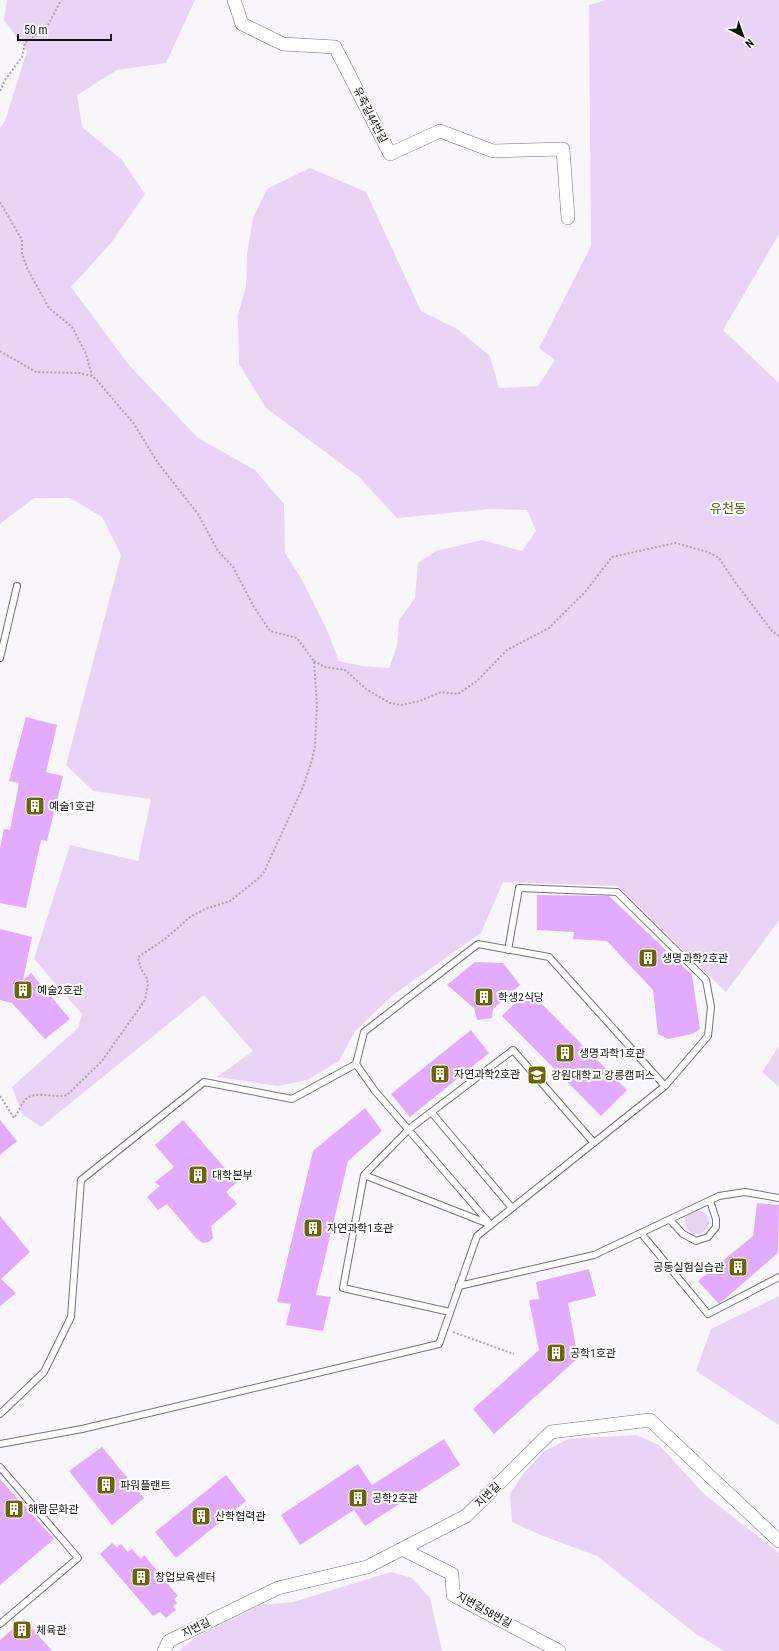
<svg xmlns="http://www.w3.org/2000/svg" width="779" height="1651" viewBox="0 0 779 1651" font-family="'Roboto Condensed','Noto Sans KR',sans-serif">
<style>
.green{fill:#ead4f5}
.building{fill:#e3abfe}
.lines{fill:none;stroke-linecap:round;stroke-linejoin:round}
.lane-casing{stroke:#767477;stroke-width:8}
.street-casing{stroke:#767477;stroke-width:14}
.path{stroke:#a7a6a9;stroke-width:2;stroke-dasharray:2 2;stroke-linecap:butt}
.lane{stroke:#fff;stroke-width:6}
.street{stroke:#fff;stroke-width:13}
.labels{text-anchor:middle;dominant-baseline:central;stroke-width:4;stroke-linejoin:round;paint-order:stroke}
.street-label{font-size:11px;fill:#131314;stroke:#fff}
.poi-label{font-size:11px;fill:#131314;stroke:#fff;text-anchor:start}
.quarter-label{font-size:13px;fill:#5e5b00;stroke:#fff}
</style>
<rect width="100%" height="100%" fill="#f8f6fa"/>
<path class="green" d="M7 0H195L166 63 117 70 77 95 82 127 122 160 145 194 111 243 71 287 128 364 198 438 255 470 284 504 285 553 302 580 327 630 339 661 362 666 389 668 397 646 399 620 415 598 418 563 436 551 482 540 522 551 536 531 527 510 490 509 397 518 359 477 266 408 239 364 238 315 246 286 247 255 253 218 267 189 310 168 366 192 421 311 457 329 490 356 499 388 538 386 555 360 539 348 591 246 589 5 606 0H779V234L723 330 779 383V920L726 992 617 886 503 882 481 933 393 995 355 1031 339 1061 307 1080 278 1086 217 1077 253 1051 204 995 41 1127 22 1114 12 1087 78 1028 82 1014 34 959 70 845 138 861 151 799 93 791 66 765 121 555 102 517 70 498H34L0 524V128L5 121 27 51 4 20Z
M779 1046V1087L762 1072Z
M685 1222a12 12 0 1 1 24 0a12 12 0 1 1-24 0Z
M779 1296V1425L696 1371 711 1329Z
M636 1435 659 1445 705 1495 779 1553V1651H724L696 1634 597 1556 543 1536 512 1522 510 1494 523 1474 543 1452 568 1439Z
M391 1572 412 1578 430 1598 442 1651H178L199 1635 260 1605 293 1602Z"/>
<path class="building" d="M26 717 57 725 46 772 63 776 47 841 41 840 26 908 0 903V849L4 829 10 830 19 783 9 781Z
M537 895 609 896 692 975 700 1029 692 1034 668 1039 658 1034 653 990 607 941 573 939 574 932 537 930Z
M0 929 32 937 23 980 31 973 70 1019 45 1039 12 1003 0 1000Z
M475 962 503 963 520 985 493 1009 492 1018 477 1020 474 1008 447 985Z
M528 990 627 1090 601 1116 502 1016Z
M471 1030 489 1053 410 1117 391 1094Z
M365 1108 382 1131 348 1161 316 1295 331 1297 323 1331 286 1325 291 1304 277 1302 313 1151Z
M0 1120 17 1141 0 1155Z
M183 1120 237 1182 226 1192 237 1204 211 1226 213 1238 209 1242 203 1243 196 1238 167 1204 158 1210 147 1197 160 1186 155 1182 174 1167 155 1145Z
M757 1203 779 1205 778 1253 719 1304 698 1281 753 1236Z
M0 1216 30 1252 1 1279 16 1293 0 1306Z
M589 1269 596 1296 568 1303 578 1358 494 1434 473 1409 539 1350 529 1300 539 1299 536 1282Z
M444 1439 460 1465 365 1526 354 1510 300 1545 281 1515 358 1464 372 1485Z
M102 1447 144 1498 112 1525 69 1471Z
M226 1475 246 1501 176 1558 155 1532Z
M0 1479 54 1539 0 1585Z
M112 1543 117 1547 121 1544 128 1552 132 1549 141 1559 144 1555 178 1596 174 1599 177 1603 173 1606 176 1610 166 1618 160 1612 153 1616 100 1554Z
M24 1619 52 1651H0V1640Z"/>
<g class="lines">
<g class="lane-casing">
<path id="lane" d="M0 658 17 586
M508 950 519 888 617 892 706 980 711 1007 708 1036 665 1086
M432 1113 512 1208
M364 1175 489 1224
M670 1220 683 1234 696 1241 708 1237 716 1227V1219L710 1201
M641 1233 708 1314 779 1277
M459 1286 594 1255 719 1196 745 1192 779 1198
M450 1312 343 1288 364 1175 409 1129 513 1050 594 1143
M0 1414 44 1372 71 1317 81 1180 204 1082 292 1099 356 1064
M0 1444 82 1429 439 1344 477 1236 665 1086 549 957 478 944 364 1032 356 1064 375 1091 491 1225
M0 1467 78 1558 0 1624"/>
</g>
<g class="street-casing">
<path id="street" d="M234 0 242 24 283 44 335 47 390 154 440 131 493 151 563 149 568 218
M402 1549 452 1574 453 1595 559 1651
M164 1651 169 1641 278 1588 367 1567 466 1516 551 1432 650 1420 779 1541"/>
</g>
<path class="path" d="M0 91 5 80 22 57 25 43 48 25 61 0
M0 202 22 240V254L28 270 49 308 72 327 86 354 92 376
M0 351 36 372 79 373 92 376 96 379 134 424 158 463 198 514 218 551 233 567 254 607 270 631 297 638 314 661 317 705 315 746 312 760 303 787 264 872 260 877 230 901 205 909 190 917 165 939 138 957 141 969 146 976 148 984 145 1000 102 1061 67 1095C55 1099 36 1090 26 1099 21 1104 18 1113 14 1118L0 1096
M314 661 325 667 345 670 366 689 390 703 401 705 420 701 441 692 458 694 477 681 507 650 549 628 585 592 612 557 675 543 708 552 719 558 735 582 772 631 779 636
M453 1332 514 1354"/>
<use href="#lane" class="lane"/>
<use href="#street" class="street"/>
</g>
<defs>
<g id="building-square" transform="scale(1)"><rect x="-9" y="-9" width="18" height="18" rx="4" fill="#6a6700" stroke="#fff"/><path d="M-4-6H4V6H1V3H-1V6H-4ZM-2.5-4.3h1.7v1.8h-1.7ZM.8-4.3h1.7v1.8H.8ZM-2.5-1h1.7V.8h-1.7ZM.8-1h1.7V.8H.8Z" fill="#fff"/></g>
<g id="university-square" transform="scale(1)"><rect x="-9" y="-9" width="18" height="18" rx="4" fill="#6a6700" stroke="#fff"/><path d="M0-5L7-2L0 1L-7-2ZM-4 1L0 2.5L4 1V4Q0 6-4 4Z" fill="#fff"/></g>
</defs>
<g fill-rule="evenodd">
<use href="#building-square" x="35" y="806"/>
<use href="#building-square" x="648" y="958"/>
<use href="#building-square" x="23" y="990"/>
<use href="#building-square" x="484" y="997"/>
<use href="#building-square" x="565" y="1053"/>
<use href="#building-square" x="440" y="1074"/>
<use href="#university-square" x="537" y="1075"/>
<use href="#building-square" x="198" y="1175"/>
<use href="#building-square" x="313" y="1228"/>
<use href="#building-square" x="738" y="1267"/>
<use href="#building-square" x="556" y="1353"/>
<use href="#building-square" x="106" y="1485"/>
<use href="#building-square" x="358" y="1498"/>
<use href="#building-square" x="14" y="1509"/>
<use href="#building-square" x="201" y="1516"/>
<use href="#building-square" x="141" y="1577"/>
<use href="#building-square" x="22" y="1630"/>
</g>
<g class="labels">
<g class="street-label">
<text transform="translate(370 115) rotate(63)">유죽길44번길</text>
<text transform="translate(488 1495) rotate(-44)">지변길</text>
<text transform="translate(484 1610) rotate(29)">지변길58번길</text>
<text transform="translate(196 1628) rotate(-26)">지변길</text>
</g>
<g class="poi-label">
<text x="49" y="806">예술1호관</text>
<text x="662" y="958">생명과학2호관</text>
<text x="37" y="990">예술2호관</text>
<text x="498" y="997">학생2식당</text>
<text x="579" y="1053">생명과학1호관</text>
<text x="454" y="1074">자연과학2호관</text>
<text x="551" y="1075">강원대학교 강릉캠퍼스</text>
<text x="212" y="1175">대학본부</text>
<text x="327" y="1228">자연과학1호관</text>
<text x="724" y="1267" text-anchor="end">공동실험실습관</text>
<text x="570" y="1353">공학1호관</text>
<text x="120" y="1485">파워플랜트</text>
<text x="372" y="1498">공학2호관</text>
<text x="28" y="1509">해람문화관</text>
<text x="215" y="1516">산학협력관</text>
<text x="155" y="1577">창업보육센터</text>
<text x="36" y="1630">체육관</text>
</g>
<g class="quarter-label">
<text x="728" y="508">유천동</text>
</g>
</g>
<g transform="translate(743 36) rotate(139)" stroke="#ffffff" stroke-width="3" paint-order="stroke">
<path d="M0-3L7 15L0 10L-7 15Z" fill="#131314"/>
<text y="-6" font-size="11" font-weight="bold" text-anchor="middle" fill="#131314">N</text>
</g>
<path d="M18 34v6h93v-6" fill="none" stroke="#131314" stroke-width="2"/>
<text x="24" y="34" font-size="12" fill="#131314" stroke="#ffffff" stroke-width="3" paint-order="stroke">50 m</text>
</svg>
